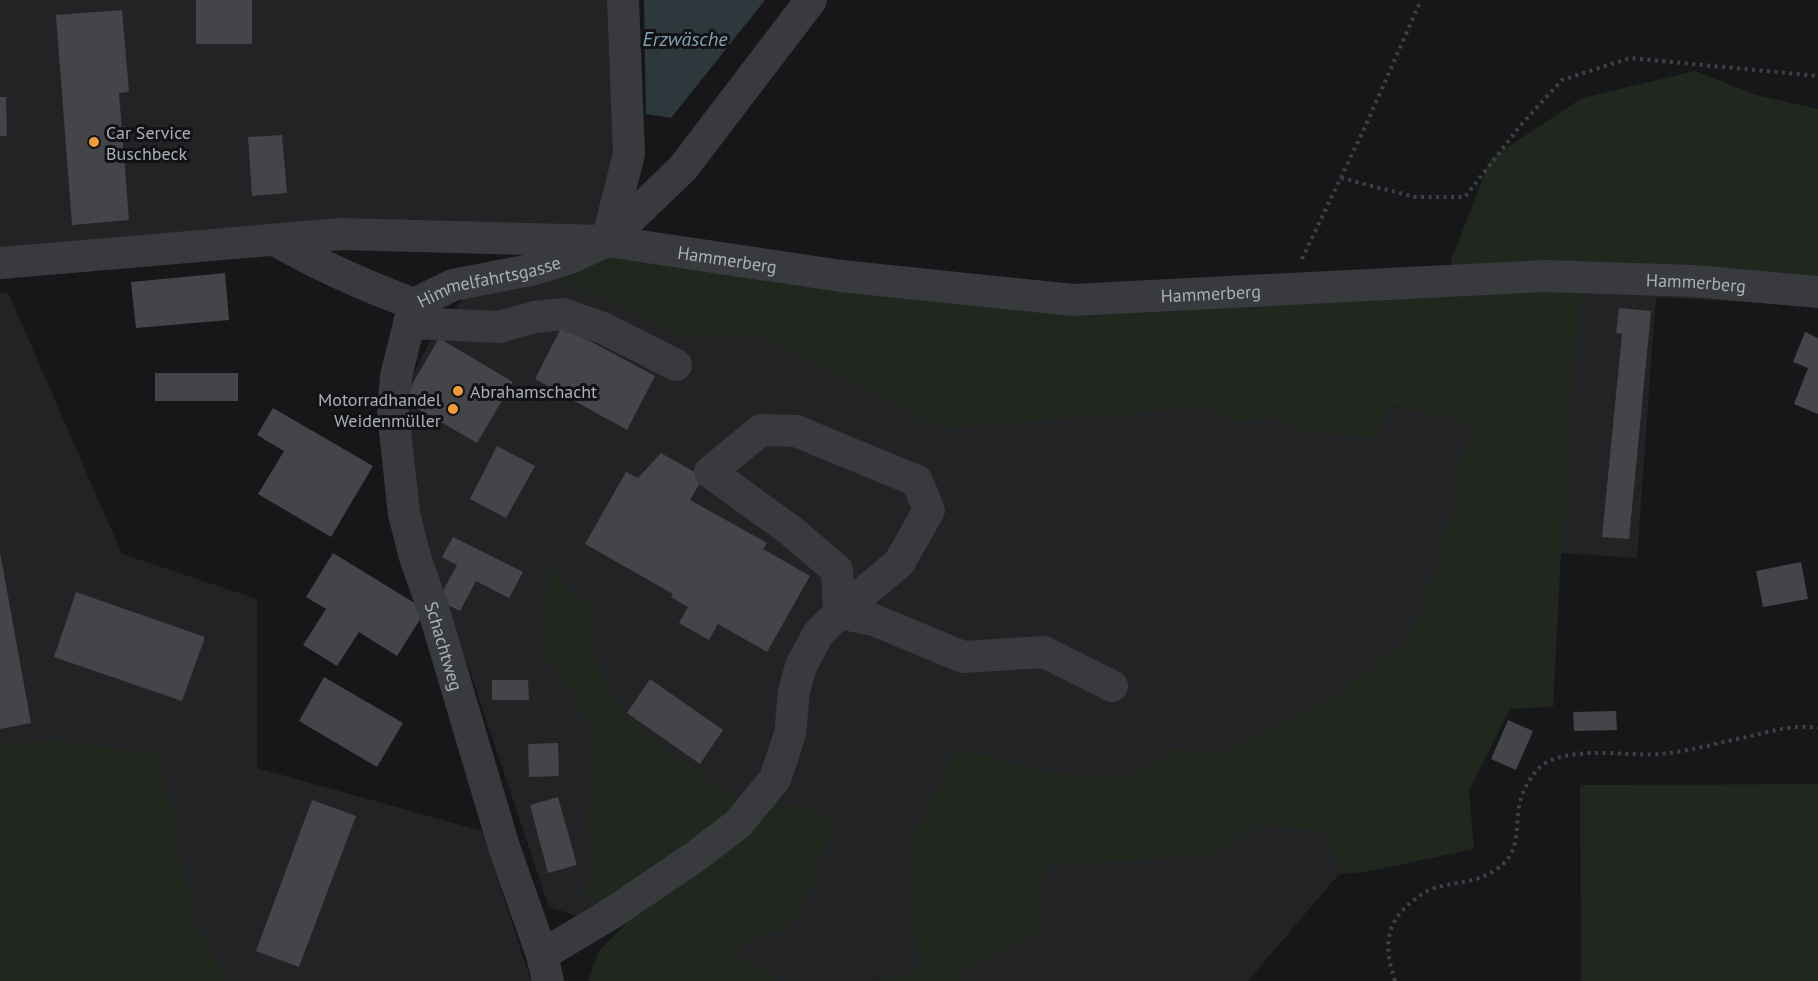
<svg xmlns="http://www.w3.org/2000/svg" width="1818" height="981" viewBox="0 0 1818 981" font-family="'PT Sans',sans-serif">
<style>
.built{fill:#232326}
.green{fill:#1f271f}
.water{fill:#2d383d}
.building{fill:#434549}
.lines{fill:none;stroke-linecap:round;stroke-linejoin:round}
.path{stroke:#3e4145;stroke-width:4;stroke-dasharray:3 4.5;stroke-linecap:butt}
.minor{stroke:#383a3e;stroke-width:32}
.poi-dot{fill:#f19b37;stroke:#121214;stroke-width:2}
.labels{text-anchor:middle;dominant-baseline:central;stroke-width:6;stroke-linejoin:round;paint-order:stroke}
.poi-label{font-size:18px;fill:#a9b0b9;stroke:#121214;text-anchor:start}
.street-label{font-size:18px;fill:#a9b0b9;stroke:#121214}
.water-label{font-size:20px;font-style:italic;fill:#81a2b3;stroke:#121214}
</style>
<rect width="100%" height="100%" fill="#171719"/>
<path class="built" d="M0 0H623L629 154 607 241 341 234 0 263Z
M556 278 679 336 766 338 938 429 1201 408 1237 422 1280 418 1301 433 1378 438 1388 405 1471 422 1442 553 1409 638 1324 705 1222 752 1174 748 1134 776 1052 773 957 748 908 847 921 974 876 981H780L738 957 742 942 787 929 806 901 587 919 549 907 470 671 429 570 411 505 402 396 431 339 465 296Z
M8 292 122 554 257 599V768L482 831 531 981H228L194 922 160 755 51 739 0 747V294Z
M1580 293 1656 296 1637 558 1561 553Z
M1260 826 1329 831 1339 874 1248 981H961V971L1038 933 1046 865 1202 857Z"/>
<path class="green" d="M1695 71 1756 95 1818 109V306L1580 293 1561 553 1553 707 1510 709 1469 791 1474 849 1365 872 1339 874 1328 831 1260 826 1202 857 1047 865 1038 933 961 971V981H876L921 973 908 847 957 748 1052 773 1133 776 1174 748 1222 752 1324 705 1409 638 1442 553 1470 422 1389 405 1378 438 1301 433 1280 418 1237 422 1201 408 938 429 766 338 679 336 535 269 607 241 1073 300 1452 280 1451 260 1491 158 1582 98Z
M551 559C561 584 570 590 592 604L590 633 603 678 627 716 662 746 732 795 811 808 835 819 806 901 787 929 742 942 739 957 780 981H588L599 951 642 907 584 901 592 848 585 826 595 742 575 696 545 656Z
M51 739 160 755 194 922 228 981H0V747Z
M1818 784V981H1581L1580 785Z"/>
<path class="water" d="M644 0H765L671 118 646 114Z"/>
<path class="building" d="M196 0H252V44H196Z
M122 10 129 92 119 93 129 220 72 225 56 15Z
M0 97H6L7 136H0Z
M282 135 287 193 252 196 248 137Z
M225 273 229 320 136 328 131 282Z
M1619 308 1651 311 1629 539 1602 537 1622 334 1616 333Z
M562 326 655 376 627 430 535 379Z
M1805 332 1818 338V414L1794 404 1808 368 1793 362Z
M439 338 513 382 477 443 403 400Z
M155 373H238V401H155Z
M273 408 373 466 331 537 258 494 284 451 257 435Z
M497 446 535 466 506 518 470 499Z
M661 453 703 477 690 500 767 543 763 549 810 576 767 652 718 624 709 640 679 623 688 607 671 597 673 594 585 544 626 472 638 478Z
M453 537 523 572 509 598 476 581 460 611 438 600 457 565 442 557Z
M0 552 31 723 0 729Z
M333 553 426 610 397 656 359 632 337 666 303 645 326 609 306 597Z
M1801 562 1808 599 1763 607 1756 571Z
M76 592 205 637 182 701 54 657Z
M324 677 403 723 377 767 299 721Z
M650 679 723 730 700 764 627 713Z
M492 680H528L529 700H492Z
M1616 711 1617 730 1574 731 1573 712Z
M1508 720 1533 731 1516 770 1491 759Z
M558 743 559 776 529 777 528 744Z
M558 797 577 865 548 873 530 805Z
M312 800 356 816 299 967 256 951Z"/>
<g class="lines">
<path class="path" d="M1341 178 1415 197H1465L1520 126 1562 80 1630 58 1818 76
M1302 259 1365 127 1421 0
M1395 981C1384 947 1384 923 1414 900 1420 895 1429 889 1438 887 1457 882 1477 882 1494 871 1521 854 1515 833 1519 806 1522 792 1528 781 1537 770 1562 743 1627 757 1661 754 1691 751 1721 742 1751 736 1772 731 1796 724 1818 728"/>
<g class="minor">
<path id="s1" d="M275 240C320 266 365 286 414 304L453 285 535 269 570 258 607 241 683 168 811 0"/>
<path d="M607 241 629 154 623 0"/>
<path id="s2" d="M0 263 341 234 607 241 841 276 1073 300 1545 276 1693 281 1818 292"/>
<path id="s3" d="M414 304 396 376 393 412 404 514 415 557 434 611 504 847 542 955 548 981"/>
<path d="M409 323 499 327 535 317 563 314 603 328 676 365"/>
<path d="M761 430 796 431 917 481 929 510 899 563 839 613 837 570 790 530 710 472Z"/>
<path d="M542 955 612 913 696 856 738 824 775 779 790 734 794 691 801 666 818 634 839 613 874 620 963 657 1044 652 1112 686"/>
</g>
</g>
<g class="poi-dot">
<circle cx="94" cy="142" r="6"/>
<circle cx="458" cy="391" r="6"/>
<circle cx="453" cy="409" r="6"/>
</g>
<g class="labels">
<g class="poi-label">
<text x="106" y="132">Car Service<tspan x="106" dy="21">Buschbeck</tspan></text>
<text x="470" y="391">Abrahamschacht</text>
<text x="441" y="399" text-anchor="end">Motorradhandel<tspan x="441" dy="21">Weidenmüller</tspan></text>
</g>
<g class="street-label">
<text stroke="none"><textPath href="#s2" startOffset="730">Hammerberg</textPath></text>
<text stroke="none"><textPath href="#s1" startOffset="232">Himmelfahrtsgasse</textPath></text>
<text stroke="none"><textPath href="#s2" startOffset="1702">Hammerberg</textPath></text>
<text stroke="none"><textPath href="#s2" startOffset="1216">Hammerberg</textPath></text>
<text stroke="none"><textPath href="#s3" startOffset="351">Schachtweg</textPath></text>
</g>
<g class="water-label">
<text x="685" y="39">Erzwäsche</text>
</g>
</g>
</svg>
